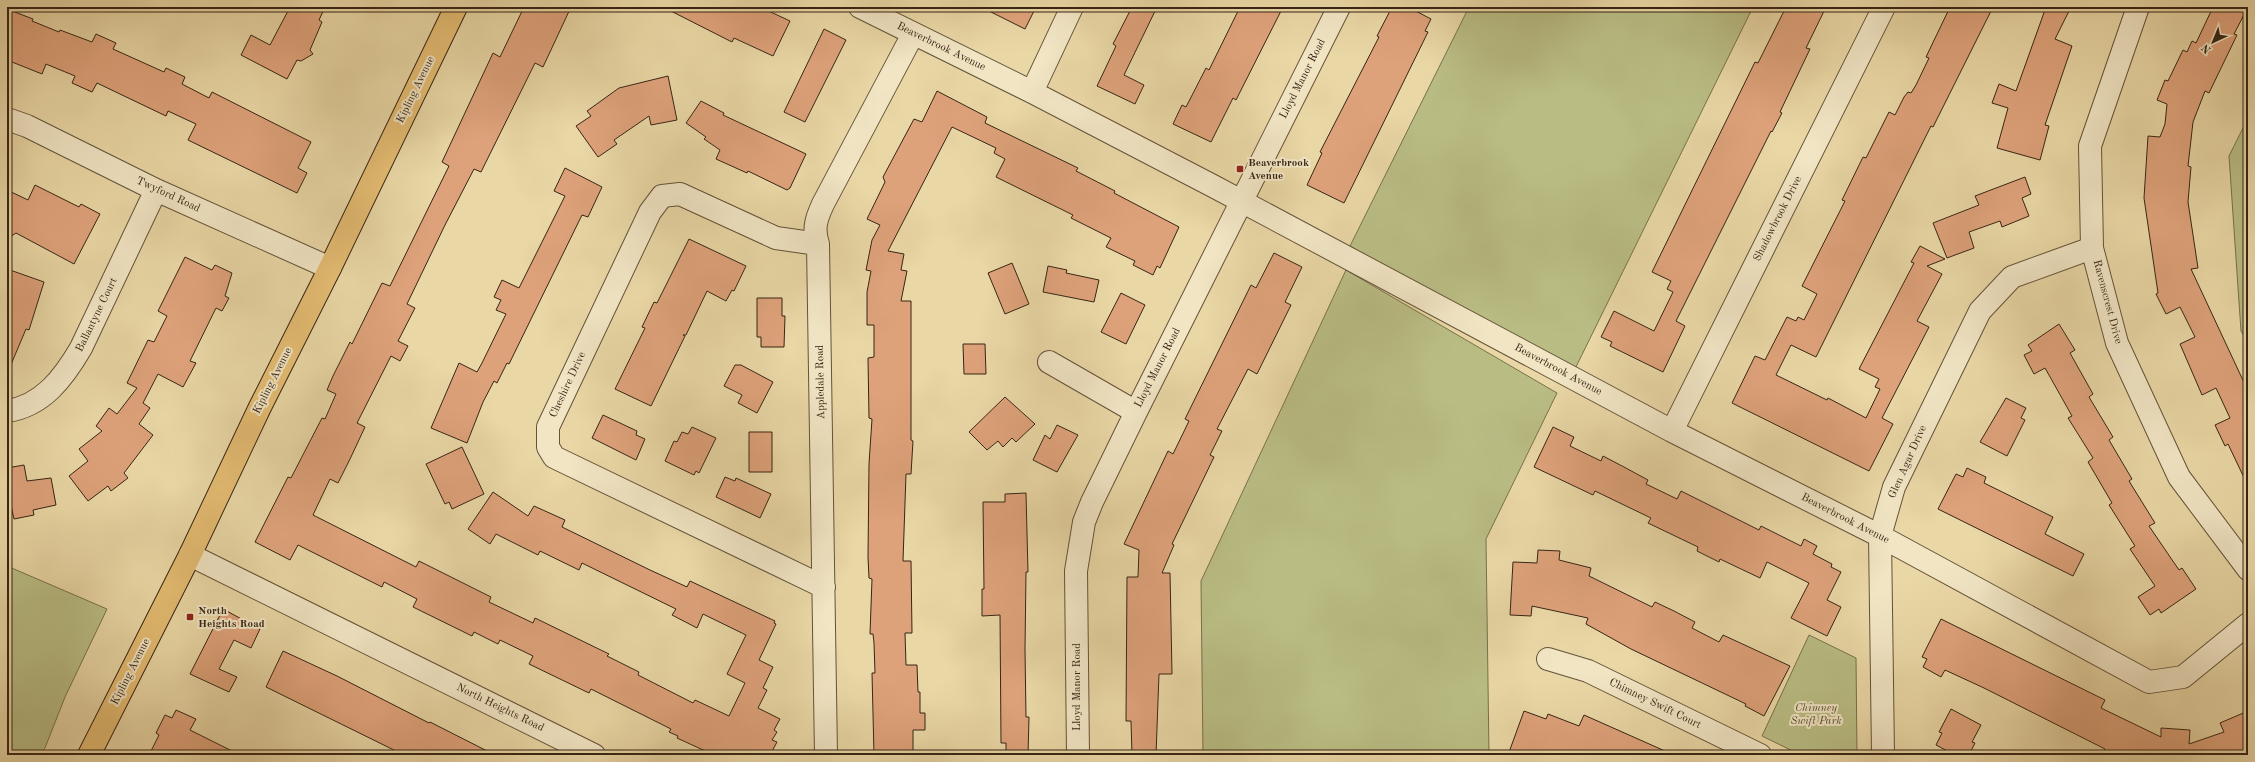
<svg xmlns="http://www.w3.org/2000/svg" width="2255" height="762" viewBox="0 0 2255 762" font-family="'Old Standard TT',serif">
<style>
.green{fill:#b9bd84;stroke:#78714c}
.building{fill:#dea27a;stroke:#372515}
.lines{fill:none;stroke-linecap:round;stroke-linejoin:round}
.minor-casing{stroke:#645239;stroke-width:24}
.major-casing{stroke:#372515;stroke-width:24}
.minor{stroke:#f1e5c4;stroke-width:22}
.major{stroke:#e4bc72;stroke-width:22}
.poi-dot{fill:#8f2418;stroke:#f1e5c4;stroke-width:1.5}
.labels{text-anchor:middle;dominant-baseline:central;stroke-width:4;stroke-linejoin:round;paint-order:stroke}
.street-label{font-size:11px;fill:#372515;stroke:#f1e5c4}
.poi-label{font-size:11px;font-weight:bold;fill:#372515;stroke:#f1e5c4;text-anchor:start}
.park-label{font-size:11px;font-style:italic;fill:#584b31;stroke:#f1e5c4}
</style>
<rect width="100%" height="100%" fill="#e9d7a5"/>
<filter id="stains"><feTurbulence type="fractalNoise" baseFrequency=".005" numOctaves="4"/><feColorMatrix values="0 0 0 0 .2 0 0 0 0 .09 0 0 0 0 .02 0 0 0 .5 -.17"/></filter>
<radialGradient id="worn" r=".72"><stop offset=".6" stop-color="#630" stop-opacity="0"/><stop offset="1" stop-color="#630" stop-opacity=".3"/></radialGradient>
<path class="green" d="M1469 7H1753L1572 375 1350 246Z
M2248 118V343L2241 331 2229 156Z
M1346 270 1557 393 1486 539 1489 755H1203L1201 581Z
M7 566 107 609 65 697 45 748 38 755H7Z
M1809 635 1856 658 1857 755H1801L1762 736Z"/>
<path class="building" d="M290 7H325L319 20 322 22 310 50 313 54 301 61 297 60 287 79 241 55 251 35 270 45Z
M524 7H571L543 67 535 63 481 172 474 169 445 225 407 304 415 308 398 341 408 346 400 361 391 356 357 423 365 427 350 459 338 483 330 479 313 515 416 567 419 561 491 597 489 602 533 623 535 618 609 654 607 656 639 672 638 675 693 703 695 700 729 716 745 683 727 674 746 635 703 614 697 628 672 615 676 609 582 563 579 570 540 551 538 555 496 534 490 544 468 529 493 492 528 516 534 506 565 520 562 527 650 570 687 587 690 581 775 621 774 623 776 624 759 660 773 667 763 688 767 690 758 708 780 719 774 730 777 732 772 740 777 742 770 755H714L677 738 678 736 669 732 671 729 591 689 589 693 529 664 533 656 500 640 498 644 474 632 472 636 413 607 417 599 384 582 382 587 298 545 290 560 255 542 288 477 291 478 322 418 325 419 336 394 327 390 333 376 350 342 352 344 382 283 390 286 449 166 442 162 478 85 493 53 500 57Z
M663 7H760L790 21 773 56 734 38 732 42Z
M981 7H1036L1025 29Z
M1132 7H1157L1124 75 1144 85 1135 104 1097 86 1116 46 1113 44Z
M1240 7H1283L1236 100 1233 98 1211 142 1173 124 1182 105 1186 107 1206 68 1209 70Z
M1392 7H1408L1431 19 1425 31 1428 32 1344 203 1307 185 1322 153 1320 152 1379 37 1377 36Z
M1786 7H1826L1806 48 1810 49 1780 112 1782 113 1772 132 1771 131 1676 321 1685 326 1663 372 1610 346 1612 342 1601 337 1614 311 1654 331 1673 292 1667 289 1671 281 1652 272 1755 62 1758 63Z
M1950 7H1993L1933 127 1931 126 1816 357 1791 345 1776 375 1827 400 1828 398 1866 418 1880 389 1875 387 1879 379 1859 369 1914 263 1911 262 1920 246 1945 259 1927 266 1942 274 1917 321 1929 327 1882 418 1893 424 1869 471 1732 403 1755 356 1765 360 1787 317 1796 321 1798 317 1804 320 1817 294 1802 286 1845 201 1842 200 1863 157 1866 158 1889 112 1895 115 1904 97 1908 92 1911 93 1916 85 1929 58 1926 57Z
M2046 7H2071L2055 39 2072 46 2045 125 2049 126 2040 160 1997 148 2008 108 1992 103 1999 84 2016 91Z
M2213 7H2248L2234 34 2237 35 2209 93 2205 91 2193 122 2188 166 2191 167 2188 202 2198 268 2191 269 2248 391V486L2228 444 2225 446 2215 425 2230 418 2216 388 2202 395 2180 344 2195 337 2180 307 2166 314 2156 294 2158 293 2144 198 2148 136 2160 137 2165 124 2167 104 2157 100 2165 80 2168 81 2183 50 2187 52 2192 41 2196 43Z
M7 9 33 19 32 21 59 32 60 30 92 42 96 34 116 43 113 49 164 72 166 68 185 77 182 84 209 98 212 92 311 142 298 168 307 173 297 193 188 140 196 124 168 111 166 116 97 83 92 92 72 83 75 76 46 64 42 74 7 60Z
M824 29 846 40 805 122 784 112Z
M668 76 677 120 651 125 649 116 614 140 617 144 598 157 576 126 591 116 587 111 619 88Z
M937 91 987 117 985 123 1078 168 1076 171 1115 191 1114 193 1179 227 1160 268 1157 266 1153 275 1133 265 1135 261 1106 247 1111 238 1071 218 1073 215 996 177 1005 159 994 153 996 148 952 127 888 251 904 254 901 270 907 271 901 301H911V440L913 441 911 474H906L903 561H911L912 633H905L906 665H917L918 692H920V713H925V730H913V755H874L872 673H875L874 643 873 634H870L872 579 869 578 868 557 869 464 872 419 869 418 868 358 874 357V325H867V292L871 271 866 270 872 240 880 225 867 219 885 182 883 177 914 119 922 122Z
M701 101 724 113 723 115 806 154 790 188 787 190 748 171 747 173 716 159 720 150 704 139 706 137 686 123Z
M565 168 602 187 588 217 582 215 509 364 507 363 497 383 494 381 483 402 467 443 431 428 459 363 477 372 482 363 506 314 496 310 501 300 494 297 502 280 519 288 565 196 554 191Z
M2025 177 2031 194 2022 198 2029 216 2002 227 2000 221 1969 232 1974 248 1947 258 1933 223 1979 205 1975 196Z
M35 185 79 207 81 204 100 214 74 264 16 233 7 239V190L28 200Z
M689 239 746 266 734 291 732 290 726 301 707 291 686 335H683L685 336 651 406 615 389 645 328 642 327 654 302 657 303Z
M1274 253 1302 267 1285 302 1291 305 1257 374 1248 369 1217 429 1222 431 1210 455 1214 457 1172 544 1174 545 1162 573H1170L1172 674H1159L1156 755H1132L1131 721H1126L1127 577H1138L1139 550 1124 544 1168 451 1173 454 1189 421 1185 419 1251 285 1256 288Z
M185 257 212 270 215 265 232 273 225 296 229 298 222 311 216 308 190 361 196 363 183 387 158 374 143 403 150 408 139 424 153 435 124 473 128 478 111 491 108 486 88 501 69 476 88 461 79 449 102 431 96 426 109 408 117 414 137 388 127 383 148 340 154 342 167 316 158 311Z
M1012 263 1029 304 1005 314 988 273Z
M1048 266 1067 270 1066 273 1099 280 1094 302 1043 292Z
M10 270 44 282 29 330 26 329 7 374V279Z
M1121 293 1145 305 1126 344 1101 332Z
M757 298H782V316H785L784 347H761V337H757Z
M2059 324 2075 350 2070 353 2093 394 2089 397 2113 437 2109 440 2132 479 2129 481 2155 523 2149 526 2179 570 2182 568 2196 589 2161 613 2159 609 2150 615 2138 597 2155 586 2130 549 2135 546 2109 505 2112 503 2088 462 2093 458 2068 418 2072 416 2045 368 2034 374 2024 355 2032 351 2028 345Z
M963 344H985L986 374H964Z
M735 365H741L773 382 757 413 738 403 742 395 724 386Z
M1005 397 1035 424 1016 442 1012 438 1003 447 998 441 987 450 969 432Z
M2006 398 2026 408 2021 418 2025 420 2007 456 1980 442Z
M603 415 637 431 636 435 645 439 636 460 592 438Z
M1057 425 1078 435 1057 472 1033 460 1045 435 1050 439Z
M692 427 716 438 699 473 696 471 694 475 665 461 674 441 677 442 682 432 688 434Z
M1553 427 1574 437 1570 446 1601 461 1603 456 1624 467 1648 480 1646 484 1677 499 1681 491 1759 530 1761 526 1801 546 1804 539 1817 546 1813 554 1832 564 1831 567 1841 572 1827 600 1841 607 1827 636 1791 618 1809 583 1767 562 1760 578 1720 559 1719 562 1697 551 1698 547 1648 523 1651 518 1595 491 1593 495 1534 467Z
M749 432H772V472H749Z
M462 447 484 494 452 509 449 502 445 504 426 464Z
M24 465 27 481 51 478 56 505 33 510 34 515 14 519 7 488V468Z
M1967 468 1986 477 1984 483 2053 517 2045 534 2084 554 2073 576 1938 509 1956 474 1963 477Z
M725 477 735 481 736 478 771 494 760 518 716 497Z
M1026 493 1028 572H1026L1025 649 1026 717H1029L1028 755H1006V743H1001L1000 615 982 616V589H984L983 502H1005V494Z
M1538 550 1560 551 1559 560 1591 568 1589 576 1652 607 1655 602 1674 611 1695 622 1692 628 1719 642 1723 635 1790 666 1764 716 1745 706 1746 704 1631 649 1586 624 1588 618 1532 606 1531 616 1510 615 1513 562 1537 563Z
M223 609 260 629 251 648 234 640 219 669 237 677 229 692 190 674Z
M1941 619 2105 700 2101 708 2161 737V728L2190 730 2189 744 2224 732 2220 723 2248 711V752L2241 755H2102L2105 749 1984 688 1945 670 1941 677 1923 667 1927 659 1922 657Z
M283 651 337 676 429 723 430 722 495 755H404L266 687Z
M1951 709 1981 725 1972 742 1975 743 1969 755H1955L1936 745 1942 733 1939 732Z
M176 710 196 719 190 730 240 755H149L159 735 156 733 165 715 172 718Z
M1524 711 1546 719 1548 714 1579 726 1584 715 1674 755H1508Z"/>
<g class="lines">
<g class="minor-casing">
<path id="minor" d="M860 7 1032 92 1213 186 1672 431 1880 536 2149 682 2183 677 2248 624
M2138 7 2090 146 2092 248 2117 343 2179 477 2248 569
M1032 92 1072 7
M7 119 27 126 156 190 330 268
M818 244 776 238 680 194 662 196 650 212 548 427V447L554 457 824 587
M1049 362 1136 412
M7 411C43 406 64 377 81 348L156 190
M1672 431 1884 7
M190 555 594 755
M1548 659 1588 671 1760 755
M826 755 818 244C813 229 816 219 823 204L913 34
M1078 755 1076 571 1084 522 1092 502 1136 412 1339 7
M1883 755 1880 536 1894 487 1980 311 2012 277 2092 248"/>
</g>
<g class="major-casing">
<path id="major" d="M89 755 190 555 260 407 330 268 456 7"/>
</g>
<use href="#minor" class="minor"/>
<use href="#major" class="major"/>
</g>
<g class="poi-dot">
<rect x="1236" y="165" width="8" height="8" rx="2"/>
<rect x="186" y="613" width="8" height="8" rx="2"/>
</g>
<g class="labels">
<g class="street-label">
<text transform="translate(941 47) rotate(26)">Beaverbrook Avenue</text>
<text transform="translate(1303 79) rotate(-63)">Lloyd Manor Road</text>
<text transform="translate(416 90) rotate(-64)">Kipling Avenue</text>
<text transform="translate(168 195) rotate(25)">Twyford Road</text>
<text transform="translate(1778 219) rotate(-63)">Shadowbrook Drive</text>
<text transform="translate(2107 302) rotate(75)">Ravenscrest Drive</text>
<text transform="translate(97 315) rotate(-64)">Ballantyne Court</text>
<text transform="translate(1158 368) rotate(-63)">Lloyd Manor Road</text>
<text transform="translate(1558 370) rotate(28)">Beaverbrook Avenue</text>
<text transform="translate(273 381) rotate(-63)">Kipling Avenue</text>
<text transform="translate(821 382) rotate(-91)">Appledale Road</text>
<text transform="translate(568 385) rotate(-65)">Cheshire Drive</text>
<text transform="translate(1908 462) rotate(-66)">Glen Agar Drive</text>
<text transform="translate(1845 519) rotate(27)">Beaverbrook Avenue</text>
<text transform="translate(131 672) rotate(-63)">Kipling Avenue</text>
<text transform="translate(1077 687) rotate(-90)">Lloyd Manor Road</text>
<text transform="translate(1655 704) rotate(26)">Chimney Swift Court</text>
<text transform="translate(500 708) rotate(26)">North Heights Road</text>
</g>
<g class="poi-label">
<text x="1248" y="163">Beaverbrook<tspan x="1248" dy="13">Avenue</tspan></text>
<text x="198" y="611">North<tspan x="198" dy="13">Heights Road</tspan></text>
</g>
<g class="park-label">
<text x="1816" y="708">Chimney<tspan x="1816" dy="13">Swift Park</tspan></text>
</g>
</g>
<rect width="2255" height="762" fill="none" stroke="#e9d7a5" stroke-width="24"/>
<rect x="8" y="8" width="2239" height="746" fill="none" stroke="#372515" stroke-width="2"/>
<rect x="12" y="12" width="2231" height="738" fill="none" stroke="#372515"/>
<g transform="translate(2213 42) rotate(224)" stroke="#f1e5c4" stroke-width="3" paint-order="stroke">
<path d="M0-3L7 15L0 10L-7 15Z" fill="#372515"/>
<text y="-6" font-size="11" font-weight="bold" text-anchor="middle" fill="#372515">N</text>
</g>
<rect width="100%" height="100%" filter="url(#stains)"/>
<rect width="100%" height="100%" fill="url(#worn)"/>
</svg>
